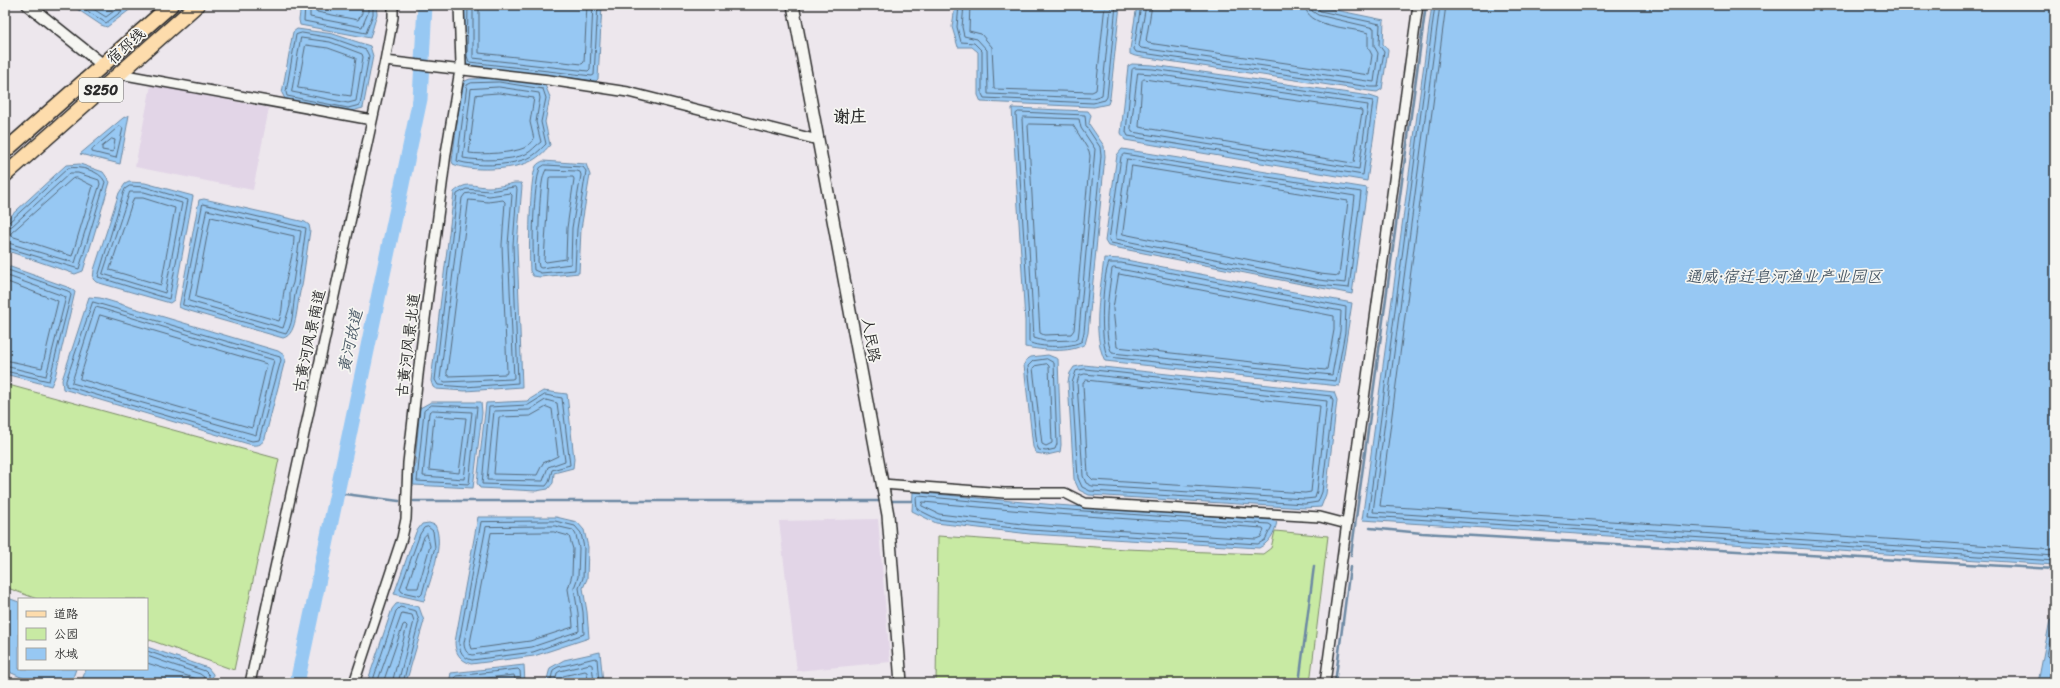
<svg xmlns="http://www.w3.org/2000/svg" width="2060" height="688" viewBox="0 0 2060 688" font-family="Sriracha,'LXGW WenKai TC',sans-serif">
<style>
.built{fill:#e2d5e7}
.green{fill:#c8eaa3;stroke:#7a8a67}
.water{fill:#97c8f3;stroke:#6c89a3}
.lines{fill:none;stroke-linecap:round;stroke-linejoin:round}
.shore{stroke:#566a7b;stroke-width:1}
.stream{stroke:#6c89a3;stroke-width:2.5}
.river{stroke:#97c8f3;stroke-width:15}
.minor-casing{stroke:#2b2b2b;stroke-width:12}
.tertiary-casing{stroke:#2b2b2b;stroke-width:14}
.primary-casing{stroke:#2b2b2b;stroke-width:17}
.minor{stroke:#f6f6f2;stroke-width:9}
.tertiary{stroke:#f6f6f2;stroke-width:11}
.primary{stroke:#fddcac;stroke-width:14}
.labels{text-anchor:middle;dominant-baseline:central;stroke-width:3.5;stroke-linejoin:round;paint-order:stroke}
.shield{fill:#f6f6f2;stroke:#686867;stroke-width:1}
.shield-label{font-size:14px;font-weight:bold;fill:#2b2b2b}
.street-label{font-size:15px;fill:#2b2b2b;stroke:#f6f6f2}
.water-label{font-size:16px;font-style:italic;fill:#4b5a67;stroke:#f6f6f2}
.quarter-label{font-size:17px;font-weight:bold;fill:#2b2b2b;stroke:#f6f6f2}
</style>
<rect width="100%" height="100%" fill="#ede7ed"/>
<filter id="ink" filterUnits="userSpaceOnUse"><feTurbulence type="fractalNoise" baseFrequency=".025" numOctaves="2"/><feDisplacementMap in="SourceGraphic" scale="8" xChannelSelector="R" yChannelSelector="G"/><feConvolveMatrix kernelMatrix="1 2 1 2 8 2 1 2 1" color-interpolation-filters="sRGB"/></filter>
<g filter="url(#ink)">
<path class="built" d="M151 85 269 108 253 190 135 167Z
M878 519 890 662 797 671 779 521Z"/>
<path class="green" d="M5 384 279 459 234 670 147 639V599H37L5 587Z
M1275 531 1328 536 1310 683H936L938 536 1125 549 1263 554 1271 548Z"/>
<path class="water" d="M71 5H136L107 27 101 25Z
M301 5H376L377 14 370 38 300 25 299 20Z
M464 5H602L598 79 596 81 467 66 463 63V56Z
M962 5 1002 7 1004 5H1120L1110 98 1108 104 1094 107 981 102 978 95V52L972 47H958L952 27 955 7Z
M1137 5H1311L1384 20 1383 44 1388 50 1382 89 1377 92 1369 91 1135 56 1130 54V49Z
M1432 5H2055V565L1362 520Z
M297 29 333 34 370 46 373 56 363 108 348 112 286 101 282 93 292 37 293 32Z
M1132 64 1153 65 1370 96 1379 99 1367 181 1125 140 1121 133 1128 66Z
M500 78 545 85 550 97 545 122 550 145C544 152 537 159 529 162 512 170 470 172 453 164L452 161 461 92 465 81 470 79Z
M1012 108 1088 111 1091 115 1089 124 1104 146 1105 156 1088 333 1085 344C1069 354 1043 350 1025 347V321Z
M129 115 120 164 80 154 123 118Z
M1122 149 1367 188 1352 294 1108 246 1105 241 1117 155Z
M543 161 586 164 590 175 581 229 579 273 540 277 533 276 530 271C529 254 529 179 536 166 538 163 541 162 543 161Z
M80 164 103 172 110 182 83 271 75 274 5 250V221L66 165Z
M129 182 145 183 193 196 174 300 170 303 96 282 93 279 94 270 119 193 125 184Z
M514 183H521L522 186 517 245 522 387 465 391 436 389 433 387 431 381 454 192C468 180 473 187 489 187 497 187 506 185 514 183Z
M204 199 305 222 309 225 310 230 302 286C296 298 299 335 283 338L183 309 179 307 199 200Z
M1104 258 1121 259 1352 303 1339 386 1105 361C1091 333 1101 288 1104 258Z
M5 265 70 288 75 292 55 377 51 386 5 374Z
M89 297 100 298 278 351 284 355 285 360 265 438C262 444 259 446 252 445L63 389 62 380Z
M1048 355 1058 359 1061 445 1060 452 1047 455 1036 453 1033 447 1024 365 1026 360 1031 357Z
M1084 365 1334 392 1337 400 1326 494 1321 507 1305 508 1089 495 1079 490 1074 479 1068 382 1070 373 1074 367Z
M543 391 567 394 574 459 573 468 554 473 553 483 548 489 536 491 480 488 477 483 486 403 527 401Z
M431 402H481L482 413 473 488 413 485 420 408Z
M913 492 1056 505 1270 520 1277 522C1274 534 1270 542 1259 548L1030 534 936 523 912 511Z
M478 517H556L577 522 584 530 588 547 587 579 583 588 587 612 589 638 534 656 471 664C460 660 455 653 455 642Z
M429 523 435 525C445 544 430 580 424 601L394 594 416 532 422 524Z
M5 597 19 602V669H76L71 683H34L5 670Z
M400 603 419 607 424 621 406 683H367L392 609 396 604Z
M2050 620 2055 621V648L2049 683H2038Z
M147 647 208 668 213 674 212 683H81L86 669H147Z
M600 652 603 683H546L550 668 564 660Z
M524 665 525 683H449L451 673Z"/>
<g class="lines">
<path class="shore" d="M78 5 106 23 130 5
M87 5 106 17 122 5
M305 5 304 21 366 33 373 14V5
M310 5V17L362 27 368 13V5
M316 5 317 12 358 20 362 13V5
M468 5 467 56 469 62 592 76 594 75 598 5
M473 5V58L588 71 590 69 593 5
M479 5V53L582 64 584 62 587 5
M959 5 957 27 961 42 974 43 982 51V94L984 98 1093 103 1105 100 1107 97 1116 5
M964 5 962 27 964 36 977 39 987 50 988 94 1093 98 1102 95 1111 5
M970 5 969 31 981 34 992 47 994 89 1092 92 1096 90 1105 5
M1141 5 1134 49 1136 52 1370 87H1378L1384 52 1379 45 1380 24 1320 11 1316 5
M1146 5 1139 46 1141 48 1374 82 1378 53 1374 46V28L1318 15 1312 11 1311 5
M1152 5 1146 41 1148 43 1369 75 1372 55 1368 47V33C1351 27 1306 28 1305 5
M1435 5 1368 516 2055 561
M1440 5 1373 512 2055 556
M1446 5 1380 506 2055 550
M302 33 332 38 366 50 369 56 360 105 348 108 287 96 286 92 296 35Z
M301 38 330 42 362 54 363 57 356 101 348 103 292 92Z
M306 45 328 48 356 58 351 96 298 88Z
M1134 68 1153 69 1373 101 1363 175 1128 136 1126 132 1132 70Z
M1138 73 1153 74 1368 105 1359 169 1132 132 1131 129Z
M1144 79 1361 110 1362 112 1354 162 1352 163 1139 127 1142 81Z
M499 82 543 89 546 98 541 122 546 144C540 150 533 157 526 159 506 166 477 167 457 161L467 85 471 83Z
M499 87 539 93 540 98 536 122 541 142C535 146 532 151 526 154 510 161 479 161 463 158L471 89Z
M499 93 534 98 530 122 534 139C531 142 528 146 524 148 513 153 482 155 469 153L476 95Z
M1019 112 1085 115 1086 126 1100 147 1101 156 1084 332 1082 341C1073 348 1038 348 1029 342V321L1016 114Z
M1024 117 1079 119 1081 128 1095 149 1079 331 1078 338 1075 340 1044 341 1034 338 1022 119Z
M1030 124 1073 125 1089 151 1090 156 1074 330 1071 334 1044 335 1040 333 1028 126Z
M120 126 123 128 116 158 92 152V150Z
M112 139 115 140 113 152 102 150V147Z
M1124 154 1361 192 1349 288 1318 285 1111 243 1109 240 1121 157Z
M1127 159 1355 196 1345 283 1319 280 1116 239Z
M545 165 583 167 586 171 577 229 575 270 541 273 534 270C532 247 533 189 540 168Z
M1132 166 1348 201 1339 276 1320 274 1123 234Z
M546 170 577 171 580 172 581 175 572 228 571 264 541 268 539 267 538 261C539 246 538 178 546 170Z
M551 177H573L574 179 567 228 566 259 546 262 544 260 549 178Z
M77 178 93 186 72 256 11 236V233L72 179Z
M130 186 145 187 188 200 169 299 98 277 123 194 125 189Z
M516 187 517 189 513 245 518 383 465 387 438 385 435 380 457 194 466 189 489 191Z
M130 192H144L182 203 165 293 103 274Z
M473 193 489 196 510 193 512 195 508 245 514 378 512 379 445 382 440 379 462 198 465 194Z
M134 198H143L175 208 161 285 110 270Z
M469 200 488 202 503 200 505 202 502 245 507 372 506 374 448 376 447 374Z
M203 204 306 228 298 285C291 300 296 320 286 334L183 305Z
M207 210 301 231 293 283 290 291V306L283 328 189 301Z
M211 217 294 236C294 254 287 273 284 291 282 301 283 311 279 321L196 297Z
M5 223 9 222 68 168C79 166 100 170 105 182L79 269 5 247
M5 228 12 226 70 173H78L99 180 100 184 75 263 5 242
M1109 263H1121L1346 307 1345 332 1336 381 1108 357C1099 344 1102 276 1109 263Z
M1114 268 1341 311 1340 331 1332 375 1112 353C1102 334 1109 290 1112 269Z
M5 269 68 291 71 295 49 381 5 371
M1119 274 1334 316V330L1327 369 1325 370 1117 347 1113 309Z
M5 275 66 297 46 376 5 366
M5 281 58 301 42 368 5 360
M93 302 280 357 281 360 259 440 252 441 66 386V381Z
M96 307 274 360 256 435 72 383Z
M100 315 267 364 252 428 80 379Z
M1047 359 1054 363 1057 444 1055 449 1046 451 1039 450 1037 446 1028 366 1033 361Z
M1047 364 1049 366 1052 443 1046 446 1042 444 1033 368 1035 366Z
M1085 369 1331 396 1333 401 1322 492 1318 502 1305 504 1090 491 1082 487 1078 478 1072 383 1076 371Z
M1085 374 1327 401 1317 491 1315 498 1305 499 1092 486 1086 483 1083 476 1077 383 1079 376Z
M1086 380 1320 406 1311 492 1305 493 1093 480 1088 475 1083 384Z
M545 395 562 398 570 465 552 470 549 482 546 486 482 484 489 407 528 405Z
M546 400 557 403 565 461 548 467 543 481 487 480 494 411 529 410Z
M432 405 477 407 469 484 417 481 424 411Z
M547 407 552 409 558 456 543 463 537 475 494 474 499 417 530 416Z
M433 410 472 412 464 479 423 476 429 413Z
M436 416 466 418 459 473 429 470 434 418Z
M919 496 1056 509 1269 524 1272 526 1265 540 1258 544 1030 530 937 519 917 509 916 498Z
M923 502 1056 514 1263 528 1264 530 1261 537 1256 539 1031 525 939 514 922 506Z
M555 521 575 526 581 533 584 548 583 578 579 588 583 612 584 634 533 652 472 660C463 658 459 651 459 642L481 522Z
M555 526 573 530 576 535 579 548 578 577 574 588 578 613 579 631 532 647 472 655C466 654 464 648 464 643L486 527Z
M428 527 433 531 435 547 422 594 420 596 402 592 400 589 420 534 424 528Z
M554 532 569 536 573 549 572 575 568 589 572 613 573 627 530 641 472 649 470 643 491 533Z
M427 534 430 546 418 588H408L407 586 424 537Z
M2055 624 2053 626 2047 655 2049 657 2055 655
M147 651 205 671 209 675V683
M147 656 200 674 204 677V683
M147 663 197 679 198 683
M372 683 396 611 400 607 416 611 419 621 403 683
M377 683 402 613 412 615 414 621 398 683
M383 683 403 625 405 624 407 626 392 683
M454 683 456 676 518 669 520 671 521 683
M459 683 460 681 514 675 516 683
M550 683 553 670 558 667 595 658 597 659 599 683
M555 683 557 673 560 671 590 664 592 665 594 683
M561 683 563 676 585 671 587 672 588 683"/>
<path class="stream" d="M337 493 399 501
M414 501H883
M888 501H912
M1370 528 1422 533 2055 569
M1351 555 1426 5
M1299 683 1314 566
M1335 683 1350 567"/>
<path class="river" d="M297 683 420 99 425 5"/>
<g class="minor-casing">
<path id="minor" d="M385 61 549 80 628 92 818 140
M120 74 372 120
M882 484 1004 493H1065L1085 503 1320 517 1347 524
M250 683 385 61 393 17V5
M354 683 402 538 406 519 408 463 419 366 446 153 461 64 459 5
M1325 683 1418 5"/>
</g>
<g class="tertiary-casing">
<path id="tertiary" d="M28 5 103 65
M793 5 888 515 901 683"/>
</g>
<g class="primary-casing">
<path id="primary" d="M5 151 171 5
M5 175 197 5"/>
</g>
<use href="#minor" class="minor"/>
<use href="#tertiary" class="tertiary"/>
<use href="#primary" class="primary"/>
</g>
</g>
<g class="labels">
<rect class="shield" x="79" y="78" width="44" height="24" rx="3"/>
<g class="shield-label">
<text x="101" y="90">S250</text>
</g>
<g class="street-label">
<text transform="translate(126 46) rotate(-42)">宿邳线</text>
<text transform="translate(871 340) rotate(80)">人民路</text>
<text transform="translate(309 341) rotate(-78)">古黄河风景南道</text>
<text transform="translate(408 345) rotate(-83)">古黄河风景北道</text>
</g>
<g class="water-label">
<text x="1784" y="276">通威·宿迁皂河渔业产业园区</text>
<text transform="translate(350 341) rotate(-78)">黄河故道</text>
</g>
<g class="quarter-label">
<text x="850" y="116">谢庄</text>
</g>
</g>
<rect width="2060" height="688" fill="none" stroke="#f6f6f2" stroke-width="20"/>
<rect x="10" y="10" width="2040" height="668" fill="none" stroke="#2b2b2b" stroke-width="1.5" filter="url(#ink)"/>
<rect x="18" y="598" width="130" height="72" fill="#f6f6f2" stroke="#a5a5a2"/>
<rect x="26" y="611" width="20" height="6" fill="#fddcac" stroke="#a5a5a2"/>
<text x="54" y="618" font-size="12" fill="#2b2b2b">道路</text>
<rect x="26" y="628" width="20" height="12" fill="#c8eaa3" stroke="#a5a5a2"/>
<text x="54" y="638" font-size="12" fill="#2b2b2b">公园</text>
<rect x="26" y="648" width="20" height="12" fill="#97c8f3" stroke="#a5a5a2"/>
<text x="54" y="658" font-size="12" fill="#2b2b2b">水域</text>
</svg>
